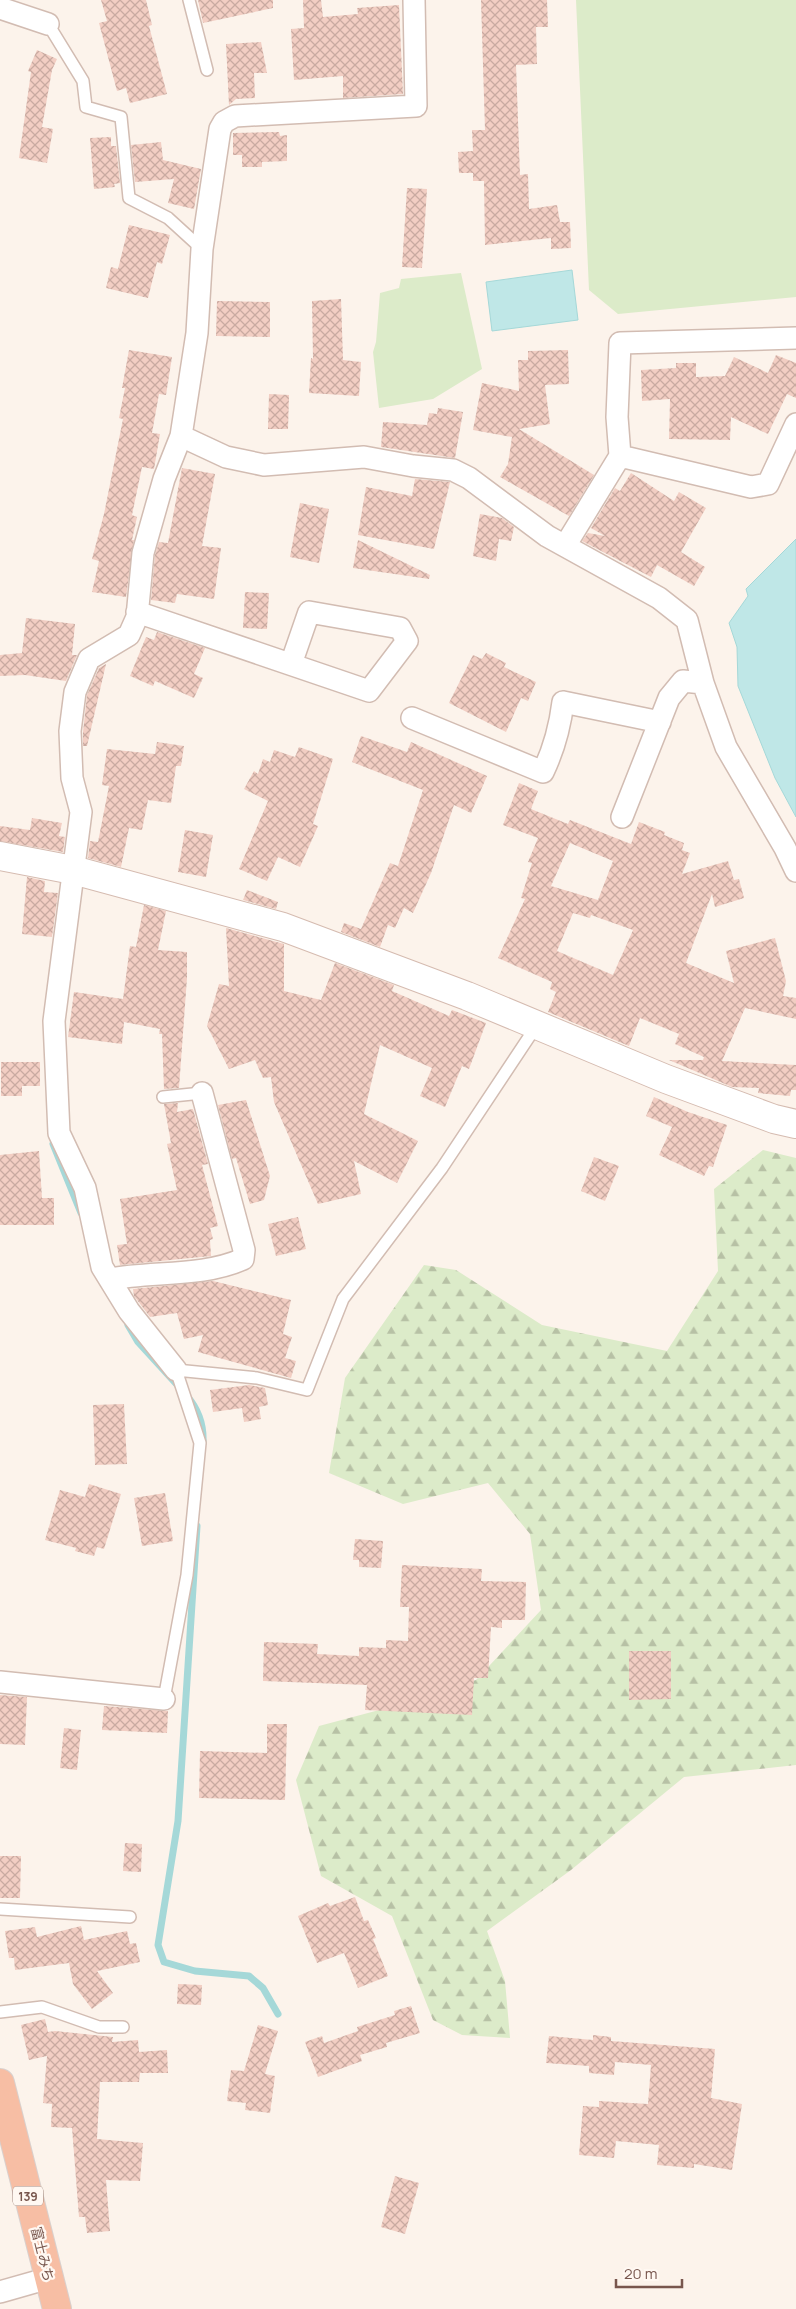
<svg xmlns="http://www.w3.org/2000/svg" width="796" height="2309" viewBox="0 0 796 2309" font-family="Manrope,'Noto Sans JP',sans-serif">
<style>
.forest{fill:url(#forest-firs)}
.park{fill:#dcebc9}
.water{fill:#bfe7e7;stroke:#a5d8d8}
.lines{fill:none;stroke-linecap:round;stroke-linejoin:round}
.stream{stroke:#a5d8d8;stroke-width:7}
.building{fill:url(#building-cross-hatch);fill-rule:evenodd}
.service-casing{stroke:#d2bcb2;stroke-width:14}
.minor-casing{stroke:#d2bcb2;stroke-width:24}
.secondary-casing{stroke:#d5bbb0;stroke-width:30}
.trunk-casing{stroke:#d9d0cd;stroke-width:30}
.service{stroke:#fff;stroke-width:11}
.minor{stroke:#fff;stroke-width:21}
.secondary{stroke:#fff;stroke-width:28}
.trunk{stroke:#f7bea4;stroke-width:28}
.labels{text-anchor:middle;dominant-baseline:central;stroke-width:4.5;stroke-linejoin:round;paint-order:stroke}
.shield{fill:#fff8f2;stroke:#a0877e;stroke-width:1}
.shield-label{font-size:12px;font-weight:bold;fill:#78564d}
.street-label{font-size:14px;fill:#78564d;stroke:#fff8f2}
</style>
<defs>
<pattern id="forest-firs" width="22" height="20" patternUnits="userSpaceOnUse" patternTransform="scale(1.25)"><rect width="22" height="20" fill="#dcebc9"/><path d="M5 1l3.5 6h-7zM16 11l3.5 6h-7z" fill="#b7c1a5"/></pattern>
<pattern id="building-cross-hatch" width="8" height="8" patternUnits="userSpaceOnUse" patternTransform="scale(1.25)"><rect width="8" height="8" fill="#f2cec3"/><path d="M0 0l8 8M0 8l8-8" fill="none" stroke="#c9aaa1"/></pattern>
</defs>
<rect width="100%" height="100%" fill="#fcf3eb"/>
<path class="forest" d="M763 1150 796 1158V1765L684 1777 571 1870 487 1931 505 1981 510 2038 462 2035 433 2020 392 1916 321 1876 296 1780 319 1726 383 1709 476 1680 541 1610 530 1534 488 1483 403 1504 329 1473 345 1378 424 1265 456 1270 542 1325 667 1351 718 1271 714 1189Z"/>
<path class="park" d="M576 0H796V297L618 314 589 290Z
M461 273 482 369 433 399 379 408 373 352 376 342 380 293 399 288 401 279Z"/>
<path class="water" d="M572 270 578 320 492 331 486 282Z
M796 539V817L775 778 738 686 737 647 729 623 748 596 746 589Z"/>
<g class="lines">
<path class="stream" d="M53 1144 81 1213
M128 1325 138 1342 180 1388
M187 1396C199 1410 204 1424 203 1443
M197 1526 178 1821 158 1945 164 1962 195 1971 249 1976 263 1988 278 2014"/>
</g>
<path class="building" d="M101 0H146L152 25 149 26 167 94 130 103 126 88 117 91 99 23 107 21Z
M198 0H273V8L203 23Z
M303 0H321L323 17 358 14 357 8 399 5 403 94 343 98V76L294 80 291 29 304 28Z
M481 0H547L548 27H536L537 64 516 65 520 175 528 174 529 209 557 205 560 222H570L571 248 551 249V238L485 245 484 181H473V173H459L458 152 473 151 472 130H485Z
M261 42 267 73H254L255 98 236 99 229 105 226 44Z
M37 50 57 59 52 70 42 127 53 129 47 163 19 158 31 72 28 71Z
M279 132 280 136 287 135V161L262 162V167H242V155H233V133Z
M111 137V146H116L120 183 114 184 115 187 94 189 90 138Z
M161 142 163 160 201 169 194 209 168 203 174 179 135 182 131 145Z
M407 188 427 189 422 268 402 267Z
M129 225 170 235 162 264 157 262 148 298 106 288 111 267 118 269Z
M341 299 343 360 361 362 359 396 309 393 311 358 313 359 312 301Z
M217 301 270 302V337L216 336Z
M129 350 172 357 166 395 159 394 152 433 160 434 154 469 142 467 132 515 137 517 132 540H134L126 597 92 592 99 561 92 559 104 514 123 419 119 418 125 388H122Z
M568 350 569 384 545 385 550 424 519 429 594 475 569 516 500 477 508 464 512 437 473 430 482 383 519 391 518 360H528V351Z
M776 355 796 363V398L787 394 768 434 731 417 730 440 669 439 670 399 642 401 641 370 676 368V363H696V377L725 376 734 357 768 373Z
M269 394 289 395 288 429H268Z
M438 408 463 412 455 458 381 447 383 422 427 425 429 413 437 414Z
M182 468 215 474 202 546 221 548 214 599 177 594 175 603 151 600 155 555 159 542 168 543Z
M631 473 674 501 679 492 706 508 681 552 705 567 694 586 657 565 651 577 582 541 588 533 605 536 591 528 615 488 620 491Z
M415 479 450 482 434 549 358 535 366 487 412 496Z
M300 503 329 509 319 563 290 557Z
M480 514 502 518 514 527 511 541 499 539 496 561 473 556Z
M358 540 430 575 429 579 353 568Z
M245 592 269 593 267 629 243 628Z
M26 618 75 624 72 655H77L66 681 25 675 0 676V655L22 653Z
M157 632 205 648 194 674 203 678 194 698 155 681 153 686 130 676 146 637 154 640Z
M486 653 506 663 504 667 536 682 528 701 521 698 506 732 449 703 473 655 482 659Z
M106 664 87 746H83V732L87 695 99 668Z
M361 736 407 752 411 742 487 776 471 813 454 805 431 873 413 913 404 908 395 928 388 925 380 947 341 932 344 923 361 929 390 863 398 866 423 790 352 762Z
M157 742 184 746 181 766H176L171 803 148 800 142 830 129 828 121 867 88 858 90 841 98 842 109 786 102 785 107 749 155 754Z
M299 747 333 759 313 824 318 826 300 867 278 857 267 881 239 869 268 801 244 789 254 771 258 774 263 759 270 762 274 750 295 757Z
M519 783 538 791 531 809 568 824 570 820 631 844 639 822 665 832 664 835 684 843 682 850 690 853 682 874 728 861 734 880 739 879 744 898 715 907 712 894 686 963 734 983 726 951 775 938 786 981 783 996 796 998V1019L745 1008 722 1061 796 1065V1090H791L790 1096 758 1093 759 1088 732 1087 669 1060H703L704 1057 675 1044 679 1034 640 1018 629 1046 548 1012 556 992 550 989 552 982 498 958 525 899 521 898 532 863 528 862 538 838 503 825ZM570 843 613 861 598 900 551 886ZM573 913 590 918 591 915 633 930 613 975 557 951Z
M32 818 62 823 59 836 65 837 63 852 0 841V826L30 830Z
M185 830 213 835 206 877 178 872Z
M27 877 45 881 44 892 58 893 52 937 22 934Z
M247 890 278 902 276 909 243 900Z
M144 905 166 911 158 950 187 952V978L179 1088 164 1089 162 1034H159L160 1029 124 1022 122 1044 68 1037 74 992 123 999 130 946 136 947Z
M226 928 284 944V991L321 1000 335 963 394 985 392 991 449 1016 452 1010 486 1023 469 1069 462 1066 445 1107 420 1096 432 1068 380 1045 364 1114 418 1141 397 1183 354 1161 361 1194 318 1204 274 1102 271 1077 263 1078 255 1060 229 1069 207 1026 219 984 229 986Z
M1 1062H40V1086H22V1096H1Z
M654 1097 688 1112 727 1125 713 1167 709 1166 704 1176 659 1155 672 1127 646 1116Z
M246 1100 270 1176 264 1200 250 1204 236 1158 232 1159 218 1105Z
M178 1103 177 1112 193 1109 208 1164 202 1165 218 1226 210 1228 213 1239 210 1240 211 1256 120 1265 117 1245 127 1244 120 1199 177 1190 167 1144 171 1143 164 1104Z
M39 1151 42 1198H54V1225H0V1155Z
M594 1157 619 1166 605 1201 581 1191Z
M298 1217 306 1249 276 1256 268 1224Z
M213 1281 291 1300 283 1334 292 1337 285 1358 296 1361 291 1378 198 1352 203 1335 184 1339 177 1313 150 1317 134 1296 133 1289Z
M249 1385 265 1388 268 1405 259 1407 261 1419 244 1422 242 1408 213 1412 210 1390Z
M124 1404 127 1464 95 1465 93 1405Z
M89 1484 121 1494 104 1549 97 1547 94 1556 75 1551 76 1548 45 1540 60 1490 85 1497Z
M165 1493 173 1541 142 1546 134 1498Z
M355 1539 383 1541 381 1568 359 1567V1560H353Z
M402 1565 482 1569 481 1581 526 1582 525 1620H502V1628L491 1627 488 1678H474L472 1715 365 1710 367 1685 263 1681 264 1642 318 1644 317 1654 359 1656V1647L386 1648V1640L408 1641 409 1607H400Z
M629 1651H671V1699L629 1700Z
M0 1695 27 1697 25 1745 0 1744Z
M104 1706 168 1711 167 1733 102 1730Z
M267 1724H287L285 1800 199 1798 200 1751 267 1753Z
M64 1728 81 1730 77 1770 60 1768Z
M125 1843 142 1844 141 1872 123 1871Z
M0 1856H21L20 1898H0Z
M355 1897 364 1921 368 1920 376 1938 373 1939 388 1976 358 1988 344 1953 317 1963 298 1916 328 1903 330 1906Z
M81 1926 84 1940 127 1931 130 1944 136 1943 140 1962 97 1971 113 1993 92 2009 73 1984 69 1963 15 1970 14 1958H9L5 1931 35 1927 37 1937Z
M178 1984 202 1985 201 2005 177 2004Z
M411 2006 420 2033 386 2043 387 2047 360 2055 362 2061 318 2077 305 2042 322 2036 324 2043 358 2031 357 2027 395 2015 394 2011Z
M45 2019 48 2032 55 2031 113 2037 112 2042 138 2040 139 2052 167 2050 168 2073H140L139 2082H100L97 2139 143 2143 140 2181 106 2180 110 2231 87 2233 85 2217H79L72 2128 51 2127 52 2104 43 2103 47 2056 29 2060 21 2025Z
M258 2025 278 2031 265 2074 275 2076 270 2113 245 2110 246 2103 227 2101 231 2070 244 2071Z
M593 2035 611 2037V2041L715 2049 711 2098 742 2104 732 2170 694 2164V2168L657 2165 659 2145 616 2141 614 2158 579 2155 583 2106 599 2107V2101L648 2104 651 2065 615 2062 614 2075 589 2073V2066L546 2063 549 2036 593 2040Z
M395 2176 419 2183 405 2234 381 2227Z"/>
<g class="lines">
<g class="service-casing">
<path id="service" d="M189 0 207 70
M48 24 83 81 86 107 121 117 129 198 168 218 202 249
M163 1097 202 1093
M164 1699 187 1575 200 1443 176 1370 257 1378 307 1390 343 1299 442 1168 537 1025
M0 1909 130 1917
M0 2012 42 2007 99 2027H123"/>
</g>
<g class="minor-casing">
<path id="minor" d="M0 8 48 24
M181 436 226 457 264 465 364 457 413 466 453 470 469 478 547 536 659 598 687 620 703 683 726 747 785 848 796 871
M620 456 751 487 768 484 796 424
M565 546 620 456 617 417 620 343 796 338
M137 612 369 691 407 641 400 628 309 612 291 664
M412 718 543 772C554 749 560 727 563 702L660 722
M622 817 669 698 683 681 703 683
M110 1279C153 1271 203 1277 243 1259L244 1250 202 1093
M176 1370 129 1311 102 1267 85 1188 59 1133 54 1021 81 812 72 778 70 731 75 692 89 659 129 635 137 617 143 553 164 479 181 436 197 333 202 249 220 129 224 122 235 116 416 106 414 0
M0 1682 164 1699
M0 2292 49 2278"/>
</g>
<g class="secondary-casing">
<path id="secondary" d="M0 856 73 870 283 927 467 996 666 1079 774 1119 796 1124"/>
</g>
<g class="trunk-casing">
<path id="trunk" d="M0 2083 57 2309"/>
</g>
<use href="#service" class="service"/>
<use href="#minor" class="minor"/>
<use href="#secondary" class="secondary"/>
<use href="#trunk" class="trunk"/>
</g>
<g class="labels">
<rect class="shield" x="13" y="2186.5" width="30" height="19" rx="4"/>
<g class="shield-label">
<text x="28" y="2196">139</text>
</g>
<g class="street-label">
<text transform="translate(43 2254) rotate(76)">富士みち</text>
</g>
</g>
<path d="M616 2279v8h66v-8" fill="none" stroke="#78564d" stroke-width="2.5"/>
<text x="624" y="2279" font-size="15" fill="#78564d" stroke="#fff8f2" stroke-width="4" paint-order="stroke">20 m</text>
</svg>
